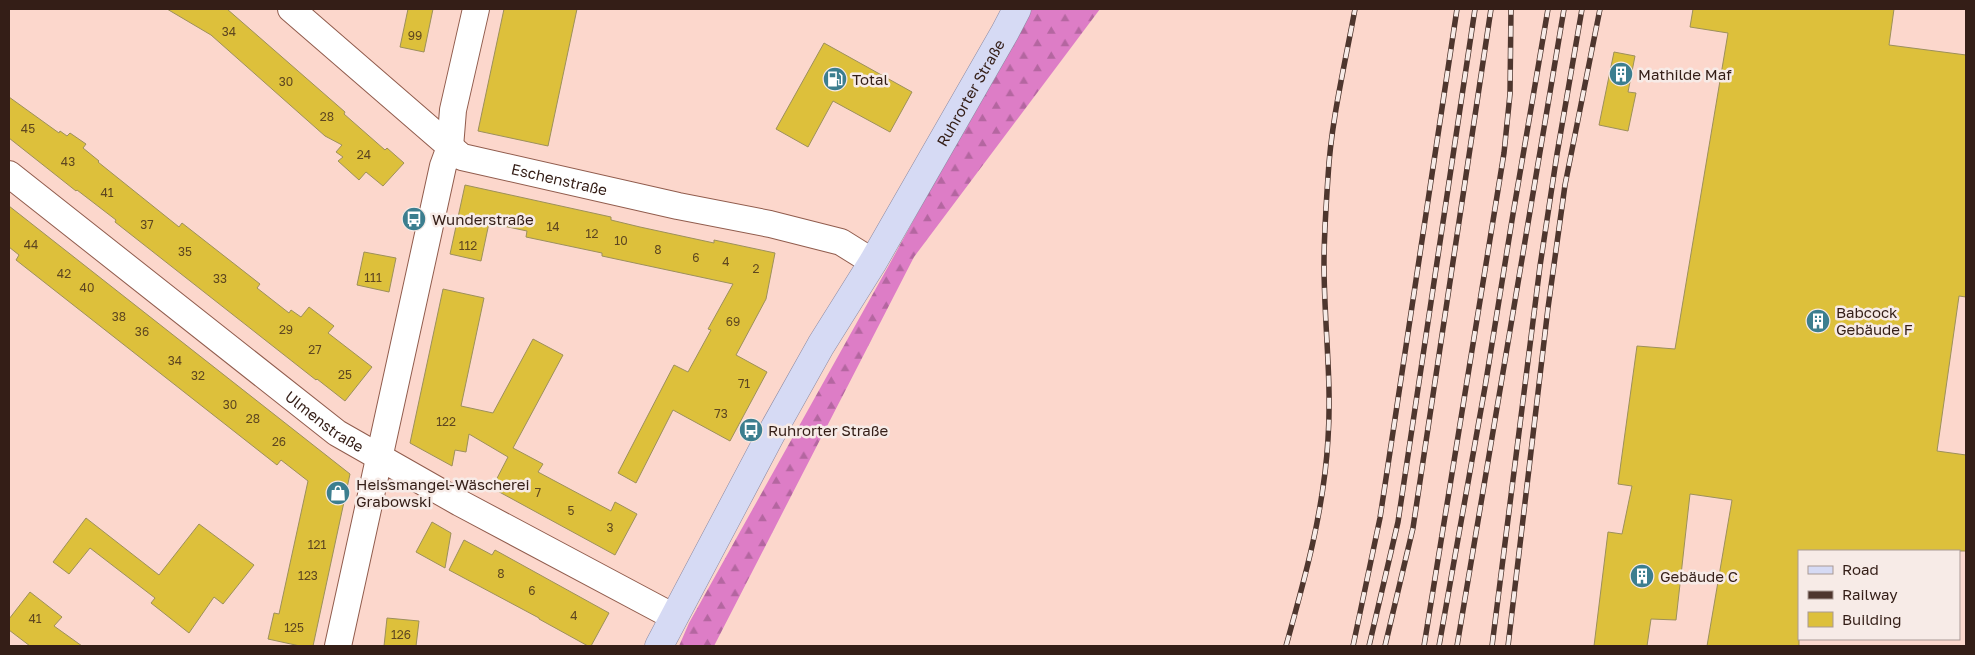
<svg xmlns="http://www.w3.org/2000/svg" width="1975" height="655" viewBox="0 0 1975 655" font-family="'Golos Text',sans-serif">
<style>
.forest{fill:url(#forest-firs)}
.building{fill:#ddc03b;stroke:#9d905b}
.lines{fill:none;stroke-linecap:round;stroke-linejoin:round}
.minor-casing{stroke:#915c4d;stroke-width:28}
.major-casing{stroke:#8b89a1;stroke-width:29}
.minor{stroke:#fff;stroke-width:26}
.major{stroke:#d6daf4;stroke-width:28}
.rail-casing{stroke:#4e362e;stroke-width:5.5}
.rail{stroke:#f7ebe7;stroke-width:4;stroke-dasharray:11;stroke-linecap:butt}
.labels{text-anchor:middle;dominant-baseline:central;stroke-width:5;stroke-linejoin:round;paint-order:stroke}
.number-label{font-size:12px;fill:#5e4620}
.poi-label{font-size:15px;fill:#341e17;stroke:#f7ebe7;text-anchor:start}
.street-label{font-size:15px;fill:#341e17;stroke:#f7ebe7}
</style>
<defs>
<pattern id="forest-firs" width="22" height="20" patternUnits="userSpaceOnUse" patternTransform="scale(1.25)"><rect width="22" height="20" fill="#dd7dc6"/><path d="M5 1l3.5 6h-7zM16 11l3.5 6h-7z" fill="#b466a0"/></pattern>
</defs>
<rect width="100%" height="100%" fill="#fcd7cc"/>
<path class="forest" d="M1029 9H1100L914 257 714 646H679L689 623 889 265Z"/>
<path class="building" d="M167 9H227L345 112 344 114 385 150 387 148 404 163 383 186 366 172 359 180 338 161 343 157 336 152 342 145 325 136 211 35Z
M408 9H433L424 52 400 47Z
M504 9H577L548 146 478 131Z
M1693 9H1894L1889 45 1966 55V297L1959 296 1937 451 1966 455V551H1799V646H1707L1732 500 1690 494 1676 620 1651 619 1647 646H1594L1608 532 1622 534 1632 486 1618 484 1637 346 1675 349 1728 33 1690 27Z
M824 43 912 92 890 132 833 101 808 147 776 129Z
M1614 52 1635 56 1628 92 1636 93 1628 131 1599 125Z
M9 97 59 133 60 131 67 136 70 133 86 144 83 148 99 161 98 162 179 227 182 223 205 241 260 284 257 288 289 313 291 310 301 317 309 307 334 326 328 333 372 367 345 401 317 379 316 380 115 222 116 220 77 190 76 191 9 138Z
M465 185 611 217V220L640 227 714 243V240L775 253 766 299 736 355 767 372 730 441 673 410 636 483 618 473 674 365 688 372 711 330 708 329 733 284 602 256V253L526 237 527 231 489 223 481 261 450 254Z
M9 206 350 474 313 646H300L268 639 274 613 279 614 308 481 281 460 277 465 16 260 19 255 9 247Z
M364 252 396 258 389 292 357 285Z
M443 289 484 298 461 406 493 413 533 339 563 355 513 448 543 464 538 472 611 511 615 502 637 514 615 555 492 488 508 457 469 434 466 452 455 450 452 466 410 443Z
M86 518 159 575 199 524 254 565 223 604 214 597 189 633 151 603 155 598 90 548 69 574 53 562Z
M432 522 451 533 445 568 416 552Z
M464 540 492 555 495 550 609 613 591 646H588L539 619V618L449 570Z
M30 592 62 617 54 626 82 646H30L9 630V619Z
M387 618 419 621 416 646H384Z"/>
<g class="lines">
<g class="minor-casing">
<g id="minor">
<path id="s1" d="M291 9 462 157 678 206 770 224 841 242 873 262"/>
<path id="s2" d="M9 174 337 433 460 503 674 617"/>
<path d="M338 646 443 166 450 147 453 110 476 9"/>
</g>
</g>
<g class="major-casing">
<g id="major">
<path id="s3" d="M659 646 770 436 821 345 873 262 1005 32 1017 9"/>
</g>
</g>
<use href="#minor" class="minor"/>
<use href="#major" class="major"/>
<g class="rail-casing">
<path id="rail" d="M1286 646C1305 578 1324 510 1328 439 1332 380 1324 323 1324 264 1324 235 1326 206 1328 177 1331 121 1345 64 1355 9
M1353 646 1380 518 1457 9
M1369 646 1398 522 1475 9
M1385 646 1413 528 1491 9
M1424 646 1504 153 1510 94 1511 9
M1439 646 1485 387 1513 214 1548 9
M1457 646 1564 9
M1492 646 1540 266 1557 154 1582 9
M1508 646 1548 308 1565 185 1600 9"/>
</g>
<use href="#rail" class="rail"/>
</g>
<defs>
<g id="building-disc" transform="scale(1.25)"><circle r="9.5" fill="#3c7e8f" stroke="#f7ebe7"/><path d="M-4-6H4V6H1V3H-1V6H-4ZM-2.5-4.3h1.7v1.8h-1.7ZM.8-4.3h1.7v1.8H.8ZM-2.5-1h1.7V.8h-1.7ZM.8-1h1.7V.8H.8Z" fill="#fff"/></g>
<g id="fuel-disc" transform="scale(1.25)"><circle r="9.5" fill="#3c7e8f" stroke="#f7ebe7"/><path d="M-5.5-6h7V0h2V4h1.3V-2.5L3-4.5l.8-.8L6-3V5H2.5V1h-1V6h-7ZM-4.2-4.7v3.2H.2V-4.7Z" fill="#fff"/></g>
<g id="bus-disc" transform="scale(1.25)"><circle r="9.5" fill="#3c7e8f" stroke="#f7ebe7"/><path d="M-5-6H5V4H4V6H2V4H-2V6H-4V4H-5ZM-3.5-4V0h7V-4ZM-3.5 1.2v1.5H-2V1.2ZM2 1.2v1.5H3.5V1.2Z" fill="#fff"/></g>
<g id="shop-disc" transform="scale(1.25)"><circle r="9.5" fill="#3c7e8f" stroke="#f7ebe7"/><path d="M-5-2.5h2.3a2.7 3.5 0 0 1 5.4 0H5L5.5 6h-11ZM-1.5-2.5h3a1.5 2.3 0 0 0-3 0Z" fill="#fff"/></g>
</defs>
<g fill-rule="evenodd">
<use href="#building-disc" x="1621" y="74"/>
<use href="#fuel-disc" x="835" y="79"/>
<use href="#bus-disc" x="414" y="219"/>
<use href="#building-disc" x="1818" y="321"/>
<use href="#bus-disc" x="751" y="430"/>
<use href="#shop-disc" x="338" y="493"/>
<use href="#building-disc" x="1642" y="576"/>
</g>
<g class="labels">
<g class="number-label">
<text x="229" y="31">34</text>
<text x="415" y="35">99</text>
<text x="286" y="81">30</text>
<text x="327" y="116">28</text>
<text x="28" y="128">45</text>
<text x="364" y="154">24</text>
<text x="68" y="161">43</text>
<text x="107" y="192">41</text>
<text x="147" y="224">37</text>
<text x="553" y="226">14</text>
<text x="592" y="233">12</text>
<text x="621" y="240">10</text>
<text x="31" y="244">44</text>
<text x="468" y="245">112</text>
<text x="658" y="249">8</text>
<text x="185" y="251">35</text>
<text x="696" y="257">6</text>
<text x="726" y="261">4</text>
<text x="756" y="268">2</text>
<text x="64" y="273">42</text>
<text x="373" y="277">111</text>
<text x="220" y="278">33</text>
<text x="87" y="287">40</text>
<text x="119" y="316">38</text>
<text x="733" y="321">69</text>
<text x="286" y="329">29</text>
<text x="142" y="331">36</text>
<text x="315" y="349">27</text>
<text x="175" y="360">34</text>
<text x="345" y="374">25</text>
<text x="198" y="375">32</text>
<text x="744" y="383">71</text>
<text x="230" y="404">30</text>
<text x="721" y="413">73</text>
<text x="253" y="418">28</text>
<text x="446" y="421">122</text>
<text x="279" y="441">26</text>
<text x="538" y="492">7</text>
<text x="571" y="510">5</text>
<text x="610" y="527">3</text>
<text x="317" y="544">121</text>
<text x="501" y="573">8</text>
<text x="308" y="575">123</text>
<text x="532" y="590">6</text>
<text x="574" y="615">4</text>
<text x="35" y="618">41</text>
<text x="294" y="627">125</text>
<text x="401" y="634">126</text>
</g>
<g class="poi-label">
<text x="1638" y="74">Mathilde Maf</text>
<text x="852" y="79">Total</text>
<text x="432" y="219">Wunderstraße</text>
<text x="1836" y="312">Babcock<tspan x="1836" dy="17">Gebäude F</tspan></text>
<text x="768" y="430">Ruhrorter Straße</text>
<text x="356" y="484">Heissmangel-Wäscherei<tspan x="356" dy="17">Grabowski</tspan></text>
<text x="1660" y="576">Gebäude C</text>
</g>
<g class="street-label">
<text stroke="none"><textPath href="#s3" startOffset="635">Ruhrorter Straße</textPath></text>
<text stroke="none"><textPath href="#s1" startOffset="326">Eschenstraße</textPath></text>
<text stroke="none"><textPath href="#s2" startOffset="401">Ulmenstraße</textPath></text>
</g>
</g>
<rect width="1975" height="655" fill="none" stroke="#341e17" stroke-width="20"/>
<rect x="1798" y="550" width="162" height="90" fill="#f7ebe7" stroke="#a99994"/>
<rect x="1808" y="566" width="25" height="8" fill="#d6daf4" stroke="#a99994"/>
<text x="1842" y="575" font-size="15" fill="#341e17">Road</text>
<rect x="1808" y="591" width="25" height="8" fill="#4e362e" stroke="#a99994"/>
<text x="1842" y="600" font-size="15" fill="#341e17">Railway</text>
<rect x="1808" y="612" width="25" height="15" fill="#ddc03b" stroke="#a99994"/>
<text x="1842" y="625" font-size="15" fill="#341e17">Building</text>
</svg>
